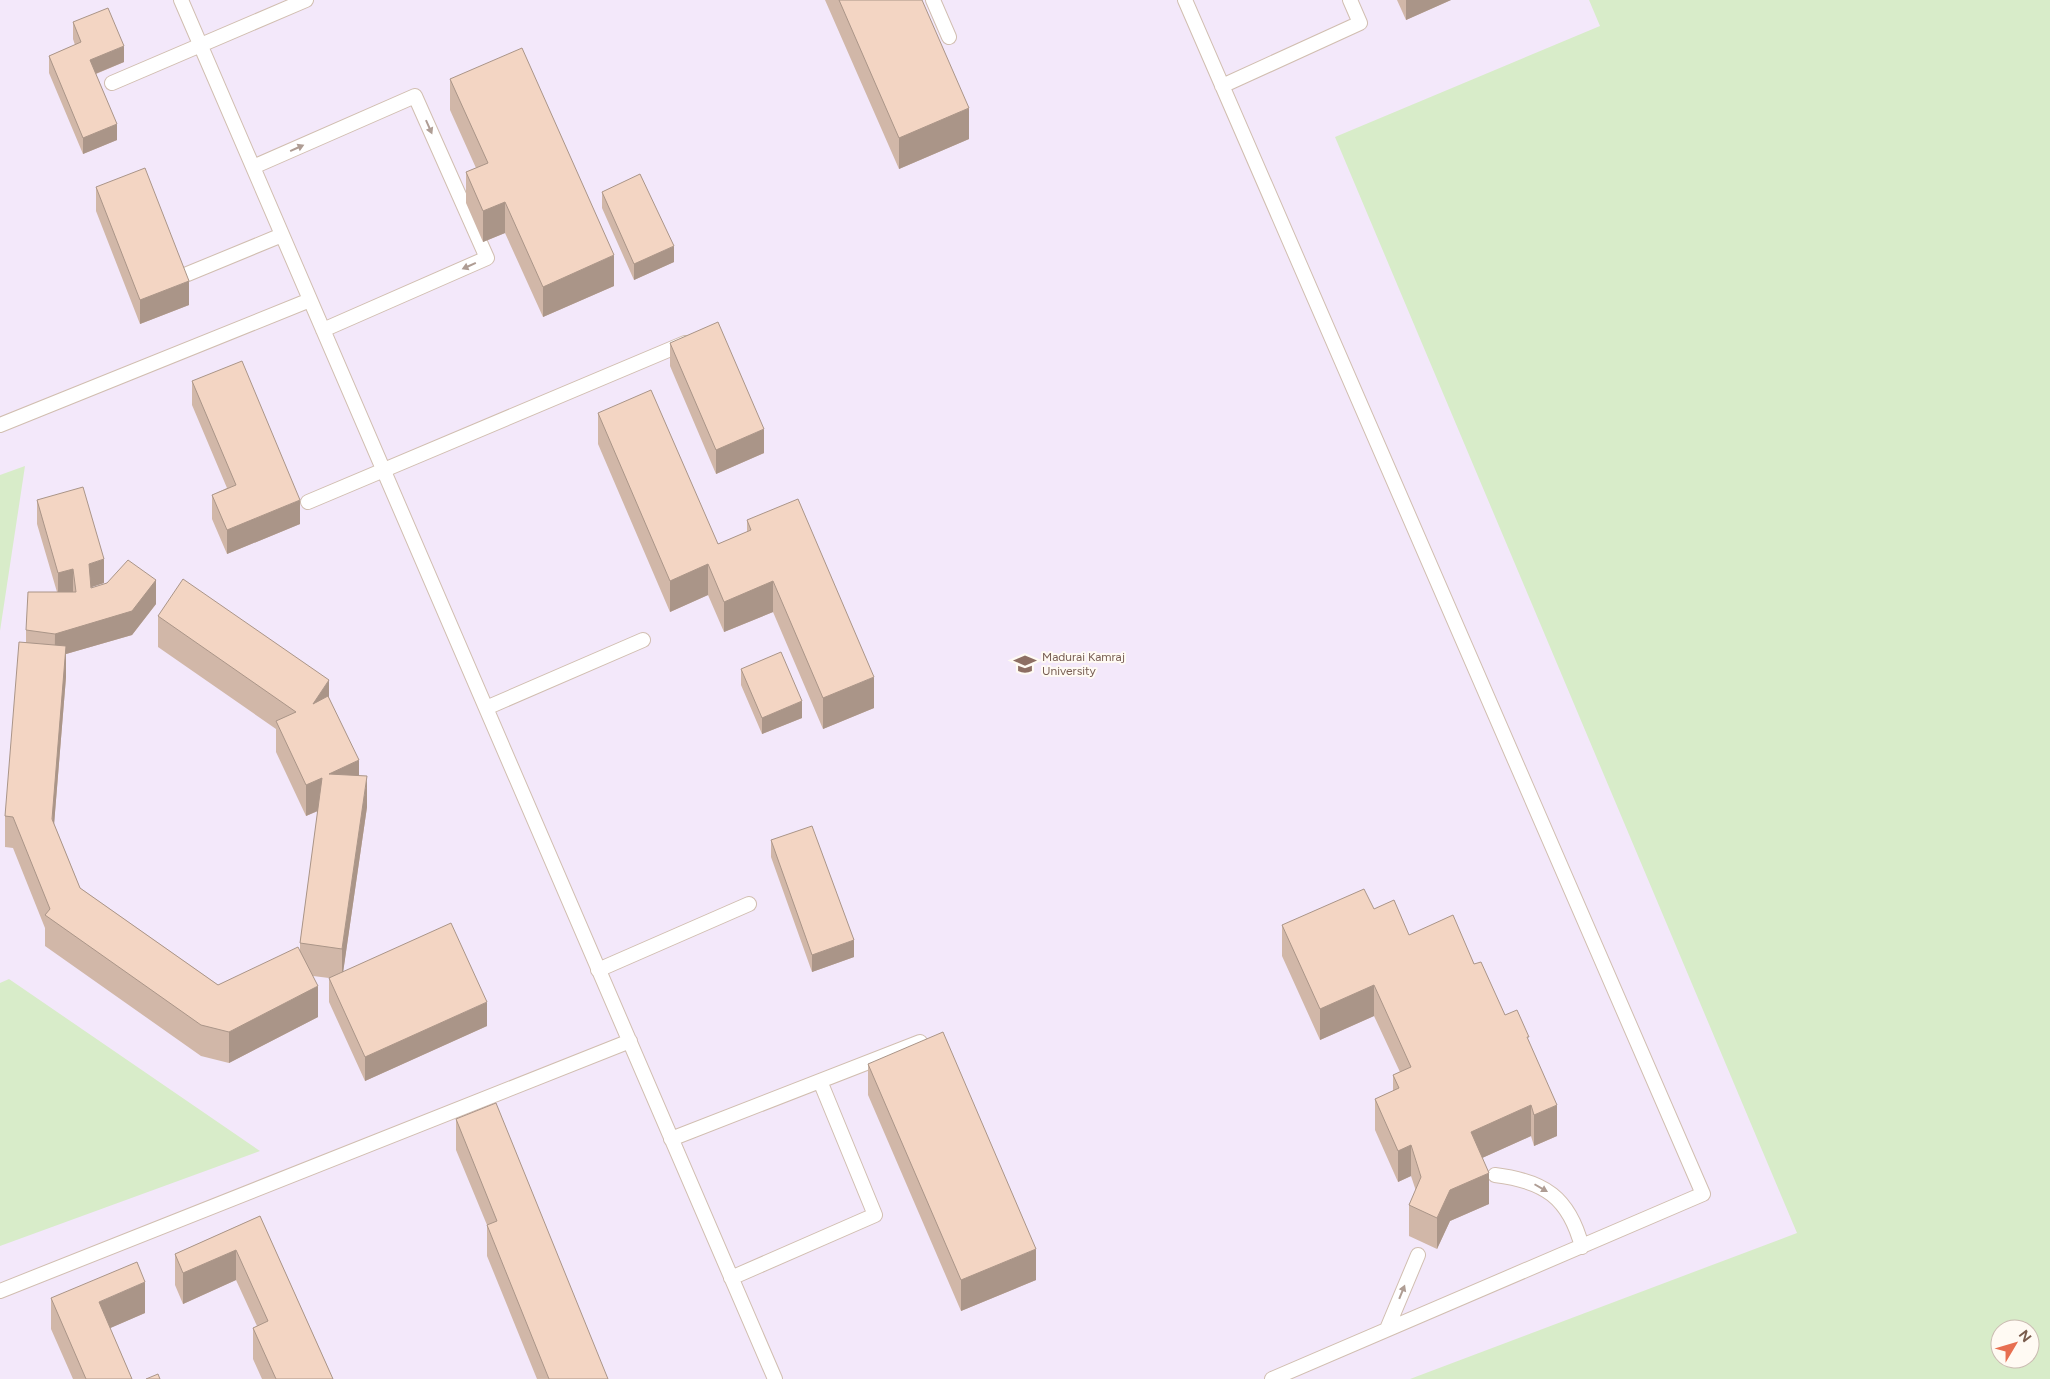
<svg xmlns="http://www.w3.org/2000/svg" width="2050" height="1379" viewBox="0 0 2050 1379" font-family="Figtree,sans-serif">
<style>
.education{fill:#f3e8fa;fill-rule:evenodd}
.green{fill:#d8ecc9;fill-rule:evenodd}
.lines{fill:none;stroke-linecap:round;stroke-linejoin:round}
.service-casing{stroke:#d1beb0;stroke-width:16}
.service{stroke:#fff;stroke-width:14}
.wall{fill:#d1b7a8}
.shaded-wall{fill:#aa9588}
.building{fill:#f3d5c3;stroke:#aa9588}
.oneway{fill:#af9d94}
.labels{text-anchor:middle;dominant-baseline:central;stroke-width:4;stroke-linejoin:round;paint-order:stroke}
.education-label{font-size:12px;fill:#785e54;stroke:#fffaf3;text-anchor:start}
</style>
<rect width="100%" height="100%" fill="#fdf6ec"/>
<path class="education" d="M0 0H2050V1379H0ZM2000 1329H2030V1359H2000Z"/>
<path class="green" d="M1589 0H2050V1379H1410L1797 1233 1335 137 1600 26ZM2000 1329H2030V1359H2000Z
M25 466 0 631V475Z
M9 979 260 1151 0 1246V983Z"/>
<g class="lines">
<g class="service-casing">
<path id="service" d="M181 0 775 1379
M933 0 949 37
M1185 0 1703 1194 1272 1379
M112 83 306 0
M1222 86 1360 23 1350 0
M253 167 415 96 487 258 323 330
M185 275 282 235
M0 425 310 300
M308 502 685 343
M486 708 643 640
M598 970 749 904
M671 1139 920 1042
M1495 1175C1544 1181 1569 1197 1582 1247
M731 1278 875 1215 820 1081
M0 1291 630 1041
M1387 1329 1418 1255"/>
</g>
<use href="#service" class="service"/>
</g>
<path class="wall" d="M825 0H922L969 139 899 169Z
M1397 0H1451L1406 20Z
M73 22 124 62 96 74 117 140 83 154 49 73V56L75 45 73 39Z
M450 79 614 286 543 317 505 233 483 242 466 203V172L476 168 450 110Z
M96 187 189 305 140 324 96 211Z
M602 192 674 262 634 280 602 208Z
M670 343 764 453 716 474 670 366Z
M192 381 300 524 227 554 212 519V495L227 488 192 405Z
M598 413 718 544 747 532V520L874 708 823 729 773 612 724 632 708 595 670 612 598 444Z
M37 500 104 583 91 587V588L156 604 132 635 66 654V677L54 824 80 888 218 985 300 950V943L318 811 306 816 276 752V729L158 647V616L329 698 359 776 367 807 343 972 487 1026 365 1081 329 1002V978L313 976 318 1017 229 1063 201 1056 45 946V928L13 848 5 847V816L26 642V630L57 592 37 524Z
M741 669 802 718 762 734 741 685Z
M771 840 854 957 812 972 771 857Z
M1374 909 1409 935 1474 964 1505 1015 1529 1041 1557 1136 1534 1146 1531 1136 1482 1158 1489 1204 1450 1221 1437 1249 1409 1236V1205L1416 1191 1411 1176 1398 1182 1375 1130V1099L1393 1091V1075L1400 1072 1374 1016 1320 1040 1282 956V925Z
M868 1064 1036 1280 961 1311 868 1095Z
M456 1119 608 1379H537L487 1256V1225L456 1150Z
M260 1216 333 1379H262L253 1359V1328L257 1326 236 1280 183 1304 175 1285V1254Z
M51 1298 145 1313 110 1328 132 1379H73L51 1329Z"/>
<path class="shaded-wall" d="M1406 0H1451L1406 20Z
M124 46V62L90 76V60Z
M969 108V139L899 169V138Z
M117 124V140L83 154V138Z
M505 202V233L483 242V211Z
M674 246V262L634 280V264Z
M614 255V286L543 317V287Z
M189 281V305L140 324V300Z
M764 429V453L716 474V450Z
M300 500V524L227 554V530Z
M104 559V583L89 588V564Z
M708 564V595L670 612V581Z
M73 569V592L58 596V573Z
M156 580V604L132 635 66 654V677L52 850 55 634Z
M773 581V612L724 632V602Z
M874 677V708L823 729V698Z
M329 680V711L313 704Z
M802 701V718L762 734V718Z
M359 760V791L329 774Z
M367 776V807L342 980V949Z
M322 778V809L306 816V785Z
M854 940V957L812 972V955Z
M1374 985V1016L1320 1040V1009Z
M318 986V1017L229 1063V1032Z
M487 1002V1026L365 1081V1057Z
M1531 1105V1136L1471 1163V1132Z
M1557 1105V1136L1534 1146V1115Z
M1411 1145V1176L1398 1182V1151Z
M1489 1173V1204L1450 1221 1437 1249V1218L1450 1190Z
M1036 1249V1280L961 1311V1280Z
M236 1250V1280L183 1304V1273Z
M145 1282V1313L99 1333V1302Z"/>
<path class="building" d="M839 0H922L969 108 899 138Z
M108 8 124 46 90 60 117 124 83 138 49 56 81 42 73 22Z
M522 48 614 255 543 287 505 202 483 211 466 172 488 163 450 79Z
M145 168 189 281 140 300 96 187Z
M640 174 674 246 634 264 602 192Z
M718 322 764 429 716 450 670 343Z
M242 361 300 500 227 530 212 495 236 485 192 381Z
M651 390 718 544 751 530 747 520 798 499 874 677 823 698 773 581 724 602 708 564 670 581 598 413Z
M83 487 104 559 89 564 91 588 107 583 128 560 156 580 132 611 55 634 26 630 28 592H76L73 569 58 573 37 500Z
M183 579 329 680 313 704 328 696 359 760 329 774 367 776 342 949 300 943 322 778 306 785 276 721 296 712 158 616Z
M19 642 66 646 52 819 80 888 218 985 298 947 318 986 229 1032 201 1025 45 915 50 909 13 817 5 816Z
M781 652 802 701 762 718 741 669Z
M812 826 854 940 812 955 771 840Z
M1364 889 1374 909 1394 900 1409 935 1453 915 1474 964 1481 962 1505 1015 1517 1010 1529 1037H1527L1557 1105 1534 1115 1531 1105 1471 1132 1489 1173 1450 1190 1437 1218 1409 1205 1421 1177 1411 1145 1398 1151 1375 1099 1399 1088 1393 1075 1411 1067 1374 985 1320 1009 1282 925Z
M451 923 487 1002 365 1057 329 978Z
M943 1032 1036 1249 961 1280 868 1064Z
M496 1103 608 1379H549L487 1225 497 1221 456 1119Z
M260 1216 333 1379H276L253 1328 268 1321 236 1250 183 1273 175 1254Z
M137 1262 145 1282 99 1302 132 1379H86L51 1298Z
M158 1374 160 1379H146Z"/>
<defs><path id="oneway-solid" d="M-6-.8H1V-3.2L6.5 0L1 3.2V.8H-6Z" transform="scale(1.25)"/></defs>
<g class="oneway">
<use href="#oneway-solid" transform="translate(429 127) rotate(66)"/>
<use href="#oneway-solid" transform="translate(297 148) rotate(-24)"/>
<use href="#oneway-solid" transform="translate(469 266) rotate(156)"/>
<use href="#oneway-solid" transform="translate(1541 1188) rotate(30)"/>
<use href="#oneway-solid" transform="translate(1402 1292) rotate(-68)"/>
</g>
<defs>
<g id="university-bare" transform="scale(1.725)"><path d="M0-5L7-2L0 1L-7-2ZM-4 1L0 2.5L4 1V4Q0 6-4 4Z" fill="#8d6e63" stroke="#fffaf3" stroke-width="2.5" paint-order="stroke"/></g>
</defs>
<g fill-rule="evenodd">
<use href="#university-bare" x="1025" y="664"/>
</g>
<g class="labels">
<g class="education-label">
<text x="1042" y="657">Madurai Kamraj<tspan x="1042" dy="14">University</tspan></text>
</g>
</g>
<g transform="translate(2015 1344) rotate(52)"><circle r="24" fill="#fffaf3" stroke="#cabbb1"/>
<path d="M0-4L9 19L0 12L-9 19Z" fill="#e76f51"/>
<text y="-8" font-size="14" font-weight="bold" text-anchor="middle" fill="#7a5c4d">N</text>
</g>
</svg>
